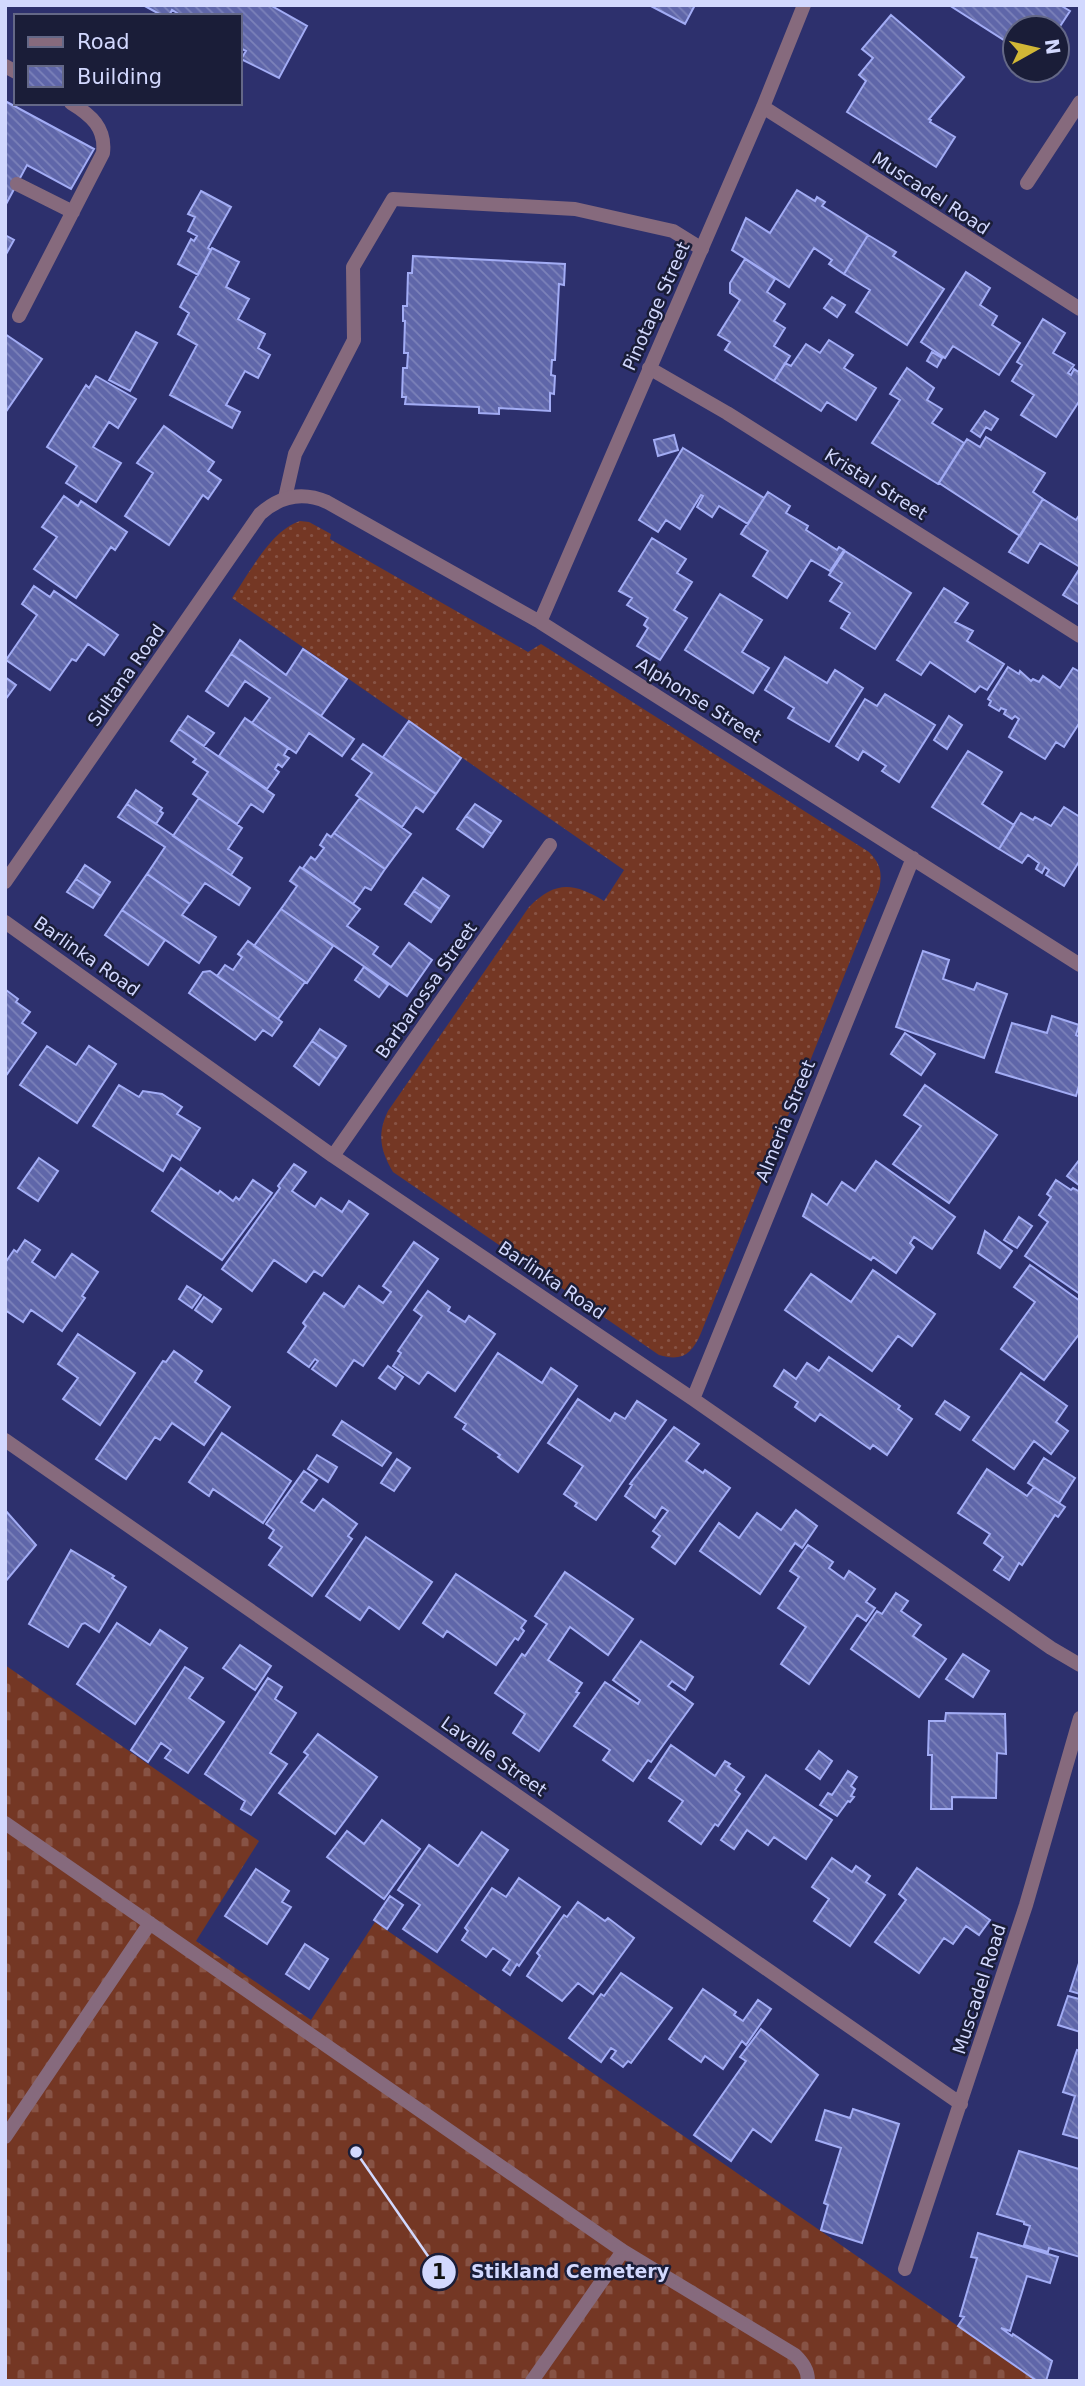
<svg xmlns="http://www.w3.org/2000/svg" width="1085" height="2386" viewBox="0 0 1085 2386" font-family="'DejaVu Sans',sans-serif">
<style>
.grass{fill:url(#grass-dots)}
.cemetery{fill:url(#cemetery-stones)}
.building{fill:url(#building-back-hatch);stroke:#a2acf5;stroke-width:2}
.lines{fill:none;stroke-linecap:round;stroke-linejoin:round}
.service{stroke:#866a7d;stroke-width:14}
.minor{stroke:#866a7d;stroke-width:14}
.labels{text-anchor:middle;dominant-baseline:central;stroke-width:5;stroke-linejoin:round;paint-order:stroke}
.street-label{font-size:18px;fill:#d2d8fe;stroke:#1a1d38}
.leader{fill:none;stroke:#d2d8fe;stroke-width:2.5}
.callout-dot{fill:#d2d8fe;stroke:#1a1d38;stroke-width:2.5}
.mark-label{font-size:21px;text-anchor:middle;font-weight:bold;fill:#111}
.callout-label{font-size:19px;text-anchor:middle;font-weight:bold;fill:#d2d8fe;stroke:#1a1d38;stroke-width:5;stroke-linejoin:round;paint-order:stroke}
</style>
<defs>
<pattern id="grass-dots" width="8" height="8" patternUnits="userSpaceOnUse" patternTransform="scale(1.75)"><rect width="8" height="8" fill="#743724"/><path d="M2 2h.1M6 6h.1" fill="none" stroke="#875345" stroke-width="1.8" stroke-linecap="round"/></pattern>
<pattern id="cemetery-stones" width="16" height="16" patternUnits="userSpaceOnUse" patternTransform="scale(1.75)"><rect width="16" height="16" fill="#743724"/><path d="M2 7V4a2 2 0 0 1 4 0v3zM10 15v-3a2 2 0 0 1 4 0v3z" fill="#875345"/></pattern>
<pattern id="building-back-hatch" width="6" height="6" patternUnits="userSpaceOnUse" patternTransform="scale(1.75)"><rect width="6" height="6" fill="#5f66a9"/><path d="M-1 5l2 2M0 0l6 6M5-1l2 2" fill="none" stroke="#7c82ba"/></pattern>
</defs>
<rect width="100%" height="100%" fill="#2d306d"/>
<path class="grass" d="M300 521 309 522 331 534 330 539 528 652 541 644 869 852C880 863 883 873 879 889L701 1333C692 1354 682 1362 659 1355L393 1172C380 1150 377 1134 388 1111L529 907C556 880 574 883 604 901L624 870 232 598C249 574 271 530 300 521Z"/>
<path class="cemetery" d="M5 1665 259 1841 196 1941 311 2020 375 1922 1037 2381H5Z"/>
<path class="building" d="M143 5H270L307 26 279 78 241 59 246 51 240 48V16H182L172 10 169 16H163Z
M649 5H695L685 24Z
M949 5H1060L1070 11 1057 31V28H1029L1019 22 1007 42Z
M891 15 964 77 929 119 931 120 930 122 955 137 936 167 847 112 866 81 859 75 873 58 862 49Z
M5 101 94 149 71 189 27 165 5 206Z
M797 190 815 201 817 197 825 202 822 206 868 235 844 274 829 264 832 260 814 248 789 287 732 250 746 218 770 233Z
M201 191 231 207 208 248 211 250 198 275 178 264 191 239 194 241 197 236 188 231 195 217 188 214Z
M5 235 14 240 5 256Z
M868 235 896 252 893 256 944 289 907 345 856 312 870 290 844 274Z
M212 248 239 262 226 287 249 299 238 319 265 334 258 348 270 355 258 378 245 371 226 405 240 412 232 428 170 395 197 345 178 334 189 313 180 307Z
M413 256 565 264 564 285 559 284 555 360H552L551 375 555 376 554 394 550 393V411L499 408V414L479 413V407L405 404 406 397H402L403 368H407L408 353H404L405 321H403V306H407L408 273H412Z
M745 259 775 279 767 292 785 304 774 321 785 328 774 346 790 356 774 381 725 350 730 342 718 335 740 300 730 293V283Z
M966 272 990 288 980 305 997 316 992 325 1020 343 999 375 953 346 945 358 921 342Z
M832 297 845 305 837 317 824 308Z
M1043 319 1065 333 1053 353 1074 365 1068 373 1071 375 1074 369 1080 373V400L1056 437 1021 415 1034 395 1012 381 1022 365 1017 362Z
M136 332 157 343 130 391 109 380Z
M5 334 42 359 5 413Z
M829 340 853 355 844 368 876 388 856 420 827 402 821 411 774 381 785 363 791 366 806 344 820 353Z
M932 352 942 358 937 367 927 361Z
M907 368 934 388 927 400 942 409 932 423 964 443 938 484 872 443 900 400 890 394Z
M96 376 136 399 118 428 109 422 93 447 121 463 96 502 66 483 77 466 47 447 86 385 89 388Z
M985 411 998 419 991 430 986 427 980 437 971 431Z
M164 426 214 462 208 471 221 480 208 499 203 495 169 545 125 516 153 473 137 463Z
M674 435 678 450 658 456 654 440Z
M986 437 1045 473 1033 492 1043 499 1020 536 939 483 967 439 980 447Z
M683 448 764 498 748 524 719 506 712 517 697 507 703 496 701 495 680 529 666 520 658 532 639 520Z
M768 492 790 506 786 513 808 526 806 530 837 550 839 547 844 550 830 571 811 560 787 598 753 576 768 551 741 534Z
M64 496 78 506 81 501 127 532 115 550 111 547 76 598 34 569 57 537 42 527Z
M1043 499 1076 520 1080 514V567L1040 543 1028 563 1009 552Z
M652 538 686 559 677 573 692 582 674 610 687 618 660 660 637 646 648 628 644 625 648 618 627 605 632 598 619 591Z
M845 551 911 593 875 649 841 628 850 613 830 601 842 583 829 575Z
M1080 568V605L1063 595Z
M34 586 50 597 54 591 118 635 104 655 88 644 76 661 72 659 50 690 6 660 37 615 22 604Z
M944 588 968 603 955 622 973 631 967 641 1004 664 987 690 980 686 975 692 930 662 921 675 897 660Z
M720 594 762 620 742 652 769 668 753 693 685 650Z
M240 640 286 675 303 649 347 679 321 716 231 654Z
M231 654 354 739 342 756 309 733 296 753 252 723 270 698 245 681 228 706 206 691Z
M785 657 827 683 835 670 863 688 829 742 788 718 794 708 765 690Z
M1008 667 1019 674 1020 671 1031 681 1033 679 1039 682 1043 676 1060 688 1073 668 1080 672V722L1064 747 1056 742 1045 759 1009 737 1019 719 1015 716 1012 719 1004 714 1006 710 1001 708 999 711 989 705 991 701 988 699Z
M5 677 16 685 5 700Z
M885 694 935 725 899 782 882 771 886 766 863 751 858 760 836 746 865 699 877 706Z
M188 716 214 733 204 746 179 729Z
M949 716 962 725 947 749 934 740Z
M245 718 288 748 284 755 289 758 282 767 278 764 275 769 279 772 267 789 219 756Z
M409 721 461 758 436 794 383 757Z
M179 729 274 795 263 812 251 804 237 824 193 794 208 772 193 762 196 759 171 741Z
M363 744 436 794 423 812 416 807 402 827 356 795 372 773 352 759Z
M968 751 1002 772 982 804 1014 825 999 849 932 807Z
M136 790 162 808 160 811 163 813 156 824 127 804Z
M199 798 242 828 228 849 242 858 231 875 173 836Z
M360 798 411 834 385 869 334 833Z
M127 804 250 888 239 905 205 883 190 904 147 874 165 847 118 817Z
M475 804 501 821 492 834 466 816Z
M1064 807 1080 817V860L1064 886 1046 875 1049 870 1045 867 1042 873 1036 869 1039 863 1028 855 1022 863 999 849 1021 813 1033 820 1035 817 1051 826Z
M466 816 492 834 483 847 457 829Z
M334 833 385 869 371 890 365 887 353 904 303 868 311 857 315 860 324 848 320 845 327 834 331 837Z
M85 865 110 882 101 896 76 879Z
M300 867 360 909 347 926 378 947 373 954 391 967 409 943 432 960 407 996 281 909 297 886 290 881Z
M147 874 190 904 182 915 216 937 199 963 122 910Z
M423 878 449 896 440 909 414 891Z
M76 879 101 896 93 908 67 892Z
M414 891 440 909 431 922 405 904Z
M281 909 333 946 307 983 254 946Z
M122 910 165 940 148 965 105 935Z
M248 941 305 982 278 1019 217 976 225 965 233 970 242 957 238 954Z
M923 951 949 960 943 979 974 990 977 983 1007 994 984 1058 896 1027Z
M364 967 388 985 379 997 355 980Z
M210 971 282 1022 272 1036 263 1030 255 1040 189 993 203 972Z
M6 990 18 999 16 1002 30 1012 22 1023 36 1033 5 1077Z
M1052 1016 1079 1025 1076 1035 1080 1037V1082L1076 1096 996 1072 1012 1023 1047 1033Z
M320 1029 346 1046 337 1059 312 1041Z
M905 1033 935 1054 921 1075 891 1054Z
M312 1041 337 1059 319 1085 294 1066Z
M47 1046 76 1065 89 1046 116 1064 77 1123 20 1085Z
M119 1085 139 1097 143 1091 162 1094 182 1107 177 1114 200 1128 180 1160 172 1155 163 1171 93 1126Z
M925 1085 997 1135 949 1203 893 1164 921 1126 904 1115Z
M39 1158 58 1171 38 1201 18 1188Z
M1080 1159V1186L1067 1176Z
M876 1161 955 1217 932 1249 914 1237 910 1243 914 1247 896 1273 873 1257 871 1260 803 1216 812 1194 827 1205 842 1182 855 1191Z
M294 1164 306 1172 292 1191 315 1207 321 1198 342 1212 349 1201 368 1214 322 1276 314 1271 306 1282 274 1260 252 1291 222 1269 280 1188 278 1186Z
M181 1168 218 1194 220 1191 233 1201 236 1197 239 1200 253 1180 272 1193 222 1260 152 1211Z
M1056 1180 1071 1190 1073 1188 1080 1192V1294L1025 1256 1048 1222 1039 1215 1051 1197 1047 1194Z
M1019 1217 1032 1226 1017 1248 1004 1240Z
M985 1231 1012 1251 1000 1268 978 1253Z
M25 1240 40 1250 32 1262 55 1278 72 1254 98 1272 82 1296 85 1298 62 1331 31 1310 23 1322 5 1310V1263L14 1250 17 1252Z
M414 1242 438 1259 363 1366 354 1360 336 1386 312 1369 318 1361 315 1359 309 1367 288 1352 306 1326 303 1323 324 1293 344 1307 359 1286 383 1303 391 1292 383 1286Z
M1030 1265 1080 1301V1333L1044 1380 1001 1349 1035 1302 1014 1287Z
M873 1270 935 1314 912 1346 898 1336 872 1371 785 1310 811 1274 851 1302Z
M187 1286 201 1295 192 1308 179 1299Z
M428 1291 450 1307 448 1311 465 1322 469 1316 495 1334 455 1391 428 1372 419 1384 393 1366 401 1353 398 1351 422 1316 414 1310Z
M204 1297 221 1309 212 1322 195 1310Z
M78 1334 135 1373 100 1425 63 1399 78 1378 58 1364Z
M174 1351 202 1371 195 1382 230 1407 204 1445 172 1423 160 1440 155 1437 126 1479 96 1459 163 1361 166 1362Z
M498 1353 542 1383 551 1368 577 1386 518 1472 498 1457 500 1455 463 1429 466 1424 455 1417Z
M829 1357 900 1406 898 1409 912 1419 887 1455 873 1445 870 1449 820 1414 815 1421 795 1407 798 1402 774 1386 784 1370 796 1379 807 1363 819 1371Z
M388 1366 403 1377 395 1389 379 1378Z
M1021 1373 1067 1406 1056 1422 1068 1431 1051 1454 1034 1441 1014 1469 973 1440Z
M578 1399 610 1421 615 1413 625 1419 637 1401 666 1420 596 1520 575 1506 577 1503 564 1494 583 1466 548 1443Z
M945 1401 969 1417 960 1430 936 1414Z
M342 1421 391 1453 382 1466 333 1435Z
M674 1427 699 1444 686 1461 703 1473 705 1470 730 1488 675 1564 652 1547 660 1536 653 1531 668 1511 662 1507 655 1518 625 1496 632 1485 630 1484Z
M222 1433 291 1481 263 1523 213 1489 209 1496 189 1482Z
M317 1455 337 1467 328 1482 308 1469Z
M1044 1458 1075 1478 1059 1503 1028 1483Z
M397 1459 410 1468 394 1491 381 1483Z
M987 1469 1027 1496 1034 1487 1065 1507 1058 1517 1055 1515 1022 1565 1019 1563 1009 1580 994 1570 1003 1557 984 1543 990 1534 958 1513Z
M304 1471 317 1480 301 1502 314 1511 323 1499 357 1524 348 1536 352 1539 312 1596 269 1565 282 1547 269 1538 274 1530 266 1524Z
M5 1510 36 1545 5 1582Z
M796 1510 817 1526 802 1548 795 1543 760 1594 700 1551 719 1523 739 1538 757 1513 781 1530Z
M366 1537 432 1582 399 1629 369 1607 360 1620 326 1596Z
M808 1545 833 1562 829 1568 844 1579 849 1571 875 1589 866 1602 875 1608 866 1621 857 1615 809 1684 781 1664 806 1627 778 1608 799 1577 790 1571Z
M71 1550 114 1576 112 1578 126 1587 99 1632 85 1623 82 1624 68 1647 29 1624Z
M565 1572 633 1619 608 1655 570 1627 548 1660 582 1683 576 1692 579 1693 539 1751 513 1733 525 1714 495 1693 522 1654 525 1656 547 1624 535 1616Z
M456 1574 526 1621 521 1628 524 1631 518 1640 515 1638 496 1665 447 1631 443 1637 423 1623Z
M896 1593 908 1601 901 1611 921 1625 913 1636 946 1659 919 1697 851 1649 877 1611 882 1614Z
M117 1623 150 1645 160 1630 187 1648 135 1724 77 1684Z
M641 1641 693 1677 685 1690 672 1681 668 1686 693 1704 651 1762 648 1760 633 1781 603 1760 610 1750 574 1726 605 1682 638 1704 640 1700 613 1680Z
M240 1645 271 1666 255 1690 223 1668Z
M963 1654 989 1671 973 1697 946 1679Z
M185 1667 203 1678 189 1698 224 1722 188 1773 165 1758 171 1750 161 1743 148 1762 131 1750Z
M268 1678 282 1687 275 1699 296 1713 270 1753 287 1764 251 1815 241 1809 245 1801 205 1774Z
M946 1713 1005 1714 1006 1754 997 1753 996 1798 952 1797V1809H931L932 1755H928L929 1721H945Z
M318 1734 377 1777 335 1834 279 1793 308 1755 304 1752Z
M671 1745 715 1776 725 1761 730 1764 728 1766 744 1777 735 1790 740 1794 718 1826 715 1824 701 1844 669 1821 683 1801 649 1778Z
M819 1751 832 1761 820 1779 806 1769Z
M848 1771 857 1777 851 1786 855 1789 851 1796 854 1797 850 1802 848 1801 837 1816 820 1805 828 1793 832 1795Z
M766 1775 832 1820 806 1859 774 1837 768 1845 747 1830 734 1849 721 1840Z
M382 1820 420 1849 384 1899 327 1857 347 1831 364 1844Z
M482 1832 508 1850 437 1952 403 1929 420 1905 398 1890 429 1845 458 1866Z
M832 1858 852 1872 856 1866 870 1876 866 1882 885 1895 850 1946 814 1921 829 1899 812 1887Z
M917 1868 990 1920 979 1935 966 1926 953 1944 944 1938 919 1973 875 1942 906 1900 899 1894Z
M256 1869 289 1891 282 1902 291 1907 267 1944 225 1916Z
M519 1878 560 1907 519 1966 517 1964 510 1975 503 1970 510 1960 493 1948 486 1957 462 1940 468 1931 465 1928 492 1888 506 1897Z
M390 1896 403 1905 387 1929 374 1920Z
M578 1902 605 1921 608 1918 634 1938 593 1994 578 1983 562 2001 527 1976 540 1956 537 1953 564 1915 567 1917Z
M305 1944 328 1959 309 1989 286 1974Z
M1080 1960V1994L1070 1991Z
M621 1973 672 2008 631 2063 628 2061 623 2067 611 2058 616 2051 611 2048 601 2062 569 2038 601 1994 604 1996Z
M703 1989 736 2012 734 2015 743 2021 758 2000 771 2009 746 2045 742 2041 723 2069 705 2056 701 2062 669 2039Z
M1080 1995V2032L1058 2025 1068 1996 1079 1999Z
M761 2029 818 2075 771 2142 753 2129 731 2161 694 2135 746 2061 740 2057Z
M1077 2050 1080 2051V2139L1063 2134 1075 2096 1063 2092Z
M853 2109 899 2124 862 2243 821 2230 828 2205 824 2203 841 2148 816 2140 825 2110 850 2118Z
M1019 2151 1079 2169 1080 2257 1049 2248 1048 2252 1024 2245 1030 2226 1024 2224V2222L997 2214Z
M978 2233 1058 2257 1050 2283 1027 2276 1010 2331 1001 2328 1012 2336 1013 2334 1052 2361 1046 2381H1037L958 2326 964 2317 960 2316 977 2258 971 2257Z"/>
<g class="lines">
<path class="service" d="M5 66 16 72
M17 184 73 212
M19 316 103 153C106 128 91 115 71 103
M285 498 295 454 354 340 353 267 393 199 575 209 673 231 702 249
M5 1823 623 2251 795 2355C803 2363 808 2370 808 2381
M5 2137 150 1923
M532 2381 623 2251"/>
<path class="minor" d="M763 107 1080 309
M1027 183 1080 102
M649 368 727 413 1080 636
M540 622 763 107 804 5
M5 882 260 514C280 496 302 491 327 502L540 622 1080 965
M5 922 333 1156 693 1399 1051 1648 1080 1665
M333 1156 550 845
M693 1399 913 858
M5 1440 961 2104
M905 2269 1026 1905 1080 1718"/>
</g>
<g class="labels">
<g class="street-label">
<text transform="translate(931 193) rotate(33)">Muscadel Road</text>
<text transform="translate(656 306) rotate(-66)">Pinotage Street</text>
<text transform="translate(876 484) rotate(32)">Kristal Street</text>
<text transform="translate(126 675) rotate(-55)">Sultana Road</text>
<text transform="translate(699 700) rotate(32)">Alphonse Street</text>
<text transform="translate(87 956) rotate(35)">Barlinka Road</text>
<text transform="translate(426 990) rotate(-55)">Barbarossa Street</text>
<text transform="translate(785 1121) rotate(-68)">Almeria Street</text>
<text transform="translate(552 1280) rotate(34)">Barlinka Road</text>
<text transform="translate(494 1756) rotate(35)">Lavalle Street</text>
<text transform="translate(979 1989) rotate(-72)">Muscadel Road</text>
</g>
</g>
<path class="leader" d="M356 2152L439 2272"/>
<g class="callout-dot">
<circle cx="356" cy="2152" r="7"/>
<circle cx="439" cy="2272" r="18"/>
</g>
<g class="mark-label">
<text x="439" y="2279">1</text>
</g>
<g class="callout-label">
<text x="570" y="2278">Stikland Cemetery</text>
</g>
<rect width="1085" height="2386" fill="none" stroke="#d2d8fe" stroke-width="14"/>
<rect x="14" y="14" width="228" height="91" fill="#1a1d38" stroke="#646887" stroke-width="2"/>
<rect x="28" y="37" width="35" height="10" fill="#866a7d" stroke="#646887" stroke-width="2"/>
<text x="77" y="49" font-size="21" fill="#d2d8fe">Road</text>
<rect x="28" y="66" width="35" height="21" fill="url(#building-back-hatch)" stroke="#646887" stroke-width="2"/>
<text x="77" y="84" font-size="21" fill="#d2d8fe">Building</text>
<g transform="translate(1036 49) rotate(82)"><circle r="33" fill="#1a1d38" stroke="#646887" stroke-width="2"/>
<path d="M0-5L12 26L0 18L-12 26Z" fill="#d1b736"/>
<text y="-10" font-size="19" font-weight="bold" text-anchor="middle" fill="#d2d8fe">N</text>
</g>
</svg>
